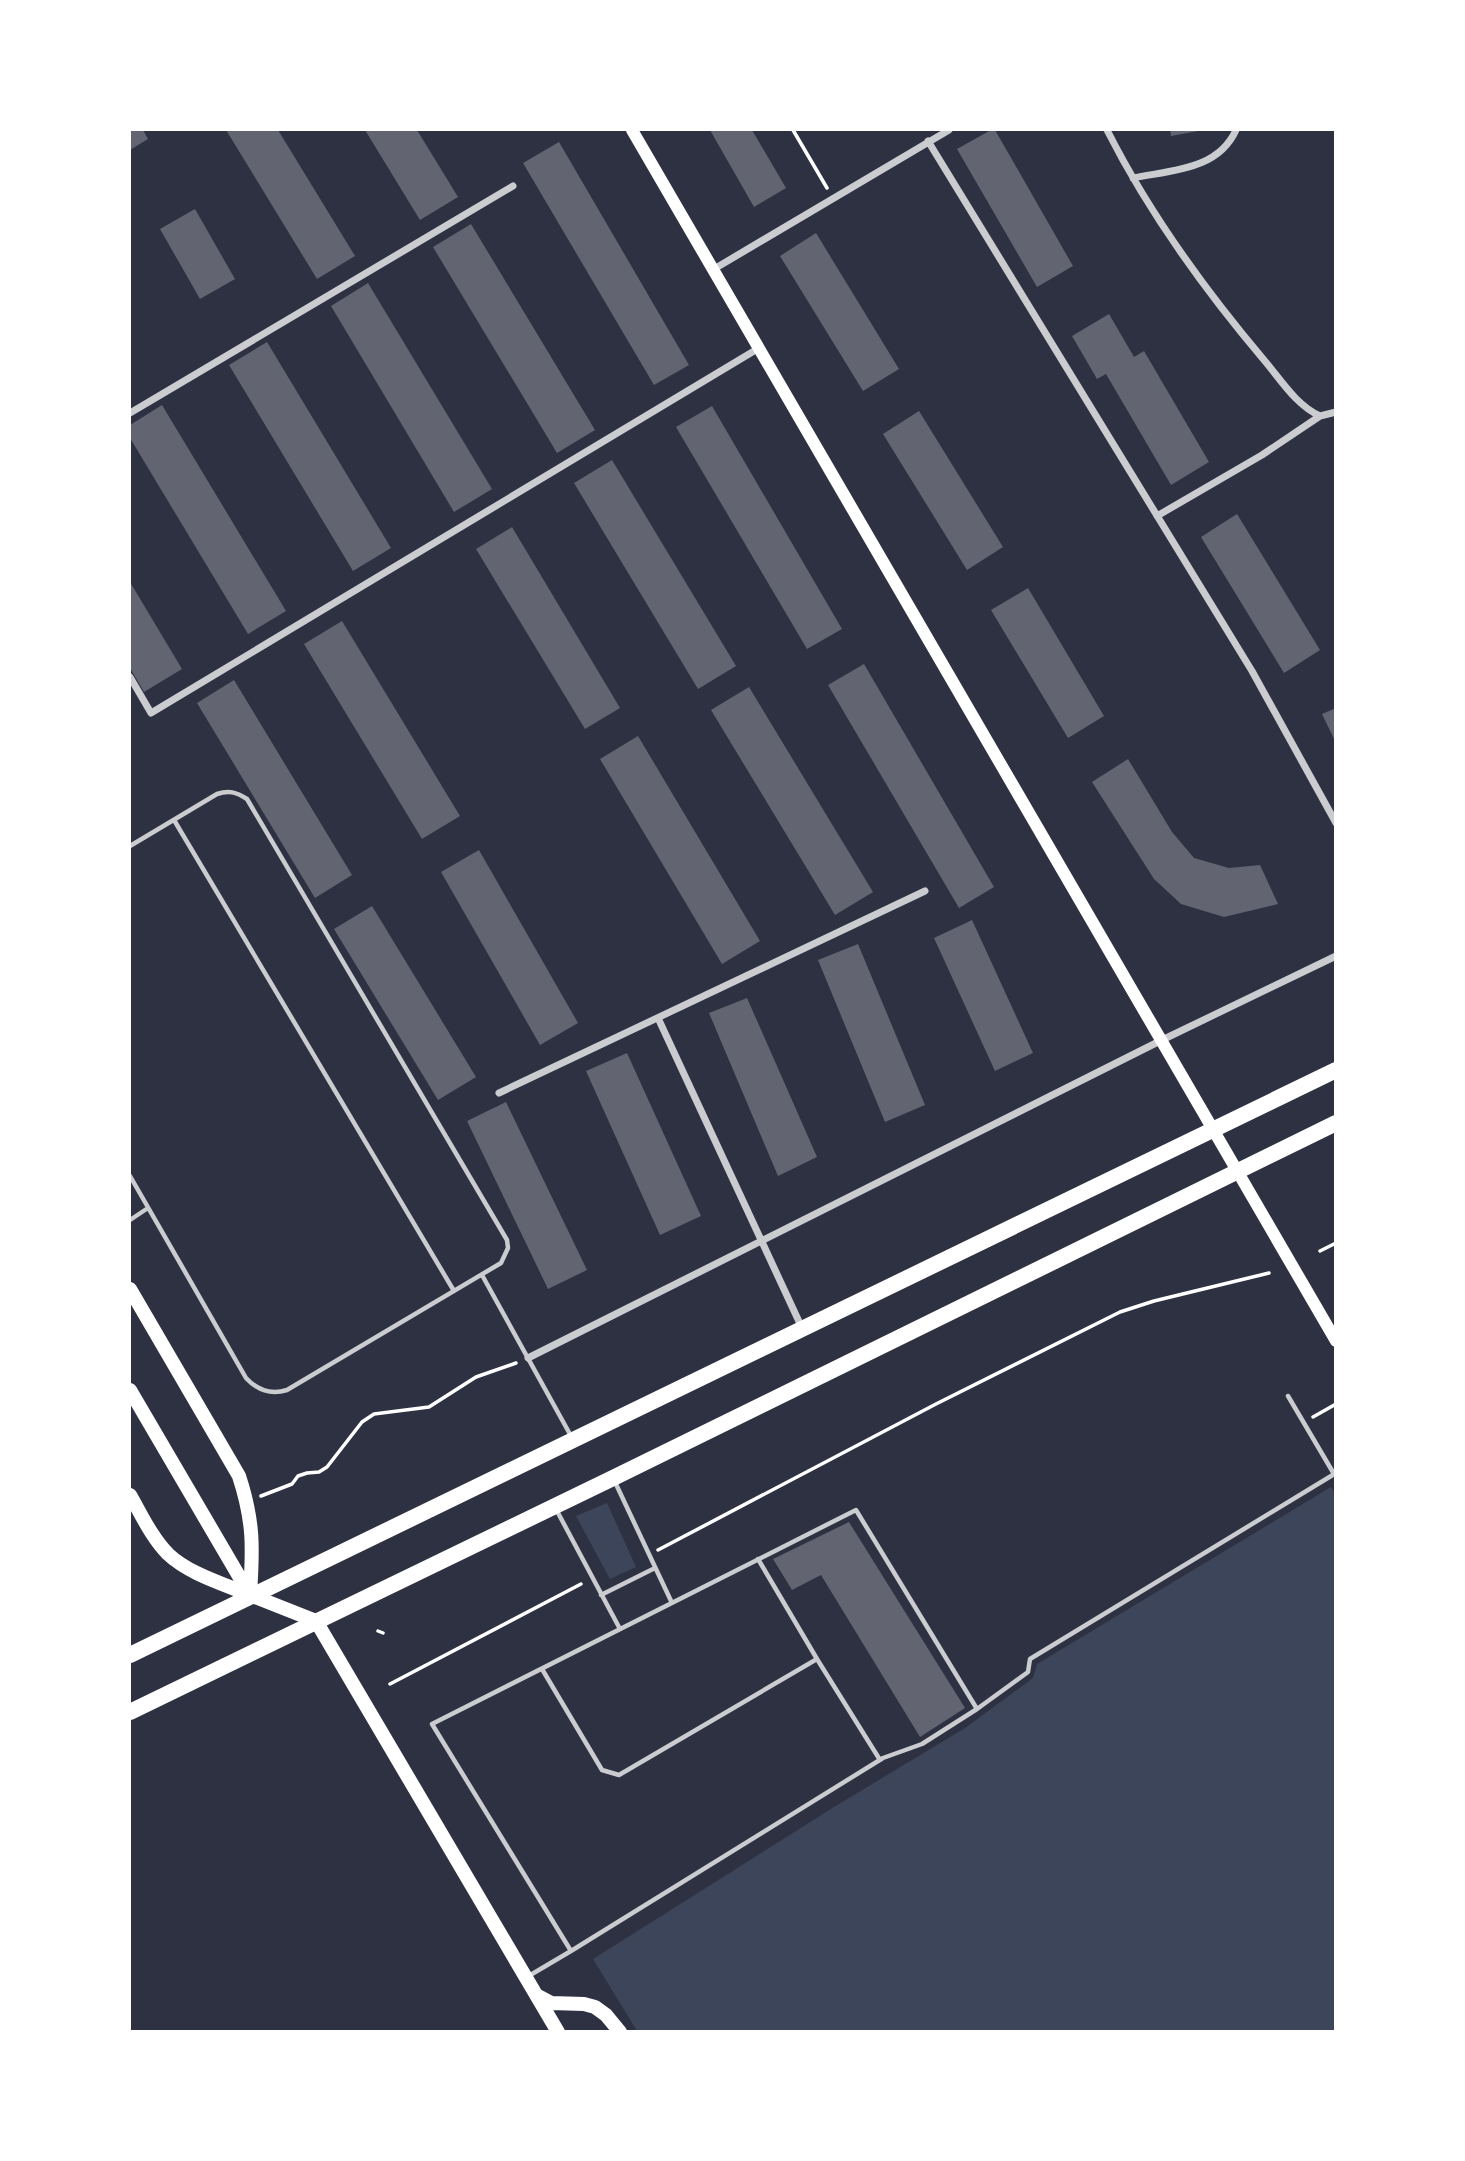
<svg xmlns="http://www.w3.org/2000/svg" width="1465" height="2161" viewBox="0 0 1465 2161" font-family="'IBM Plex Serif',serif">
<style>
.green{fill:#3c4559}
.building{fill:#626471}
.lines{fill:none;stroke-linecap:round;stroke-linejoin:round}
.path{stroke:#fff;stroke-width:3.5}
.service{stroke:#caccd0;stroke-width:4.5}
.minor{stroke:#caccd0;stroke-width:7}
.secondary{stroke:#fff;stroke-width:12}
.primary{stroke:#fff;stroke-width:14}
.trunk{stroke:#fff;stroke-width:16}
</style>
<rect width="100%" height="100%" fill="#2d3142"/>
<path class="green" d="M1331 1487 1336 1495 1335 2031H637L593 1959 834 1807 965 1728 1033 1678 1037 1664Z
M607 1503 636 1567 610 1579 576 1516Z"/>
<path class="building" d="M130 130H143L148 139 130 150Z
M226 130H278L355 256 317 279Z
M365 130H417L458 197 420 220Z
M710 130H752L786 188 754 207Z
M991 130H995L1073 266 1037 287 957 149Z
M1170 130H1198V131L1171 136Z
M559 142 689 365 654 385 523 163Z
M195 209 235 279 200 299 160 229Z
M471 224 595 430 557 453 433 247Z
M816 233 899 369 863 391 780 256Z
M368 283 492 489 454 512 331 306Z
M1109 314 1134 357 1144 351 1209 462 1171 485 1106 374 1097 379 1072 336Z
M267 342 391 548 353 571 229 365Z
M162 405 286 611 248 634 130 438V425Z
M712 406 842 629 807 649 676 427Z
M919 411 1003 547 967 570 883 434Z
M612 460 736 666 698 689 574 483Z
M1237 514 1320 650 1284 673 1201 537Z
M512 527 620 708 585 729 476 549Z
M130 582 182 669 144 692 130 668Z
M1028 588 1104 716 1068 738 991 610Z
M342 621 460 816 422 839 304 644Z
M864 664 994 887 959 908 828 685Z
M234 680 352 875 315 898 197 703Z
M749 687 873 892 835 915 711 710Z
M1336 708V743L1322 714Z
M638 736 760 941 722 964 600 759Z
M1128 759 1172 832 1194 858 1229 868 1260 865 1278 904 1224 917 1181 904 1154 879 1092 782Z
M479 850 578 1023 540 1045 441 872Z
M372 906 476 1077 438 1100 334 929Z
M972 920 1033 1053 995 1071 934 938Z
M858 944 925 1105 885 1122 818 960Z
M747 998 817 1157 778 1176 709 1013Z
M627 1053 701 1216 660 1235 586 1071Z
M506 1102 587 1270 548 1289 467 1121Z
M849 1522 965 1708 920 1737 821 1575 792 1590 773 1559Z"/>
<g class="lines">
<path class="path" d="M793 130 827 188
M1320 1251 1336 1243
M1313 1417 1336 1404
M261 1496 292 1484 298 1476 307 1473 319 1472 327 1467 362 1422 374 1414 429 1407 476 1377 516 1363
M658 1550 936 1404 1120 1312 1154 1301 1269 1273
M378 1631 383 1633
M390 1684 581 1584"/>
<path class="service" d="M174 820 454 1291
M130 846 217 794C229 790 236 792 247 799L507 1240 508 1248 501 1263 287 1390C271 1395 258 1391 246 1378L130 1176
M130 1220 148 1208
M482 1275 571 1436
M1288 1396 1334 1474
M615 1482 672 1603
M557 1511 620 1629
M758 1559 817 1659
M601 1595 655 1568
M542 1669 602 1770 619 1775 817 1659 880 1760
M977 1709 856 1510 432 1724 571 1951 883 1758 922 1744 977 1709 1028 1672 1030 1659 1336 1473
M527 1977 571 1951"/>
<path class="minor" d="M1107 130C1149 213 1204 289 1264 360 1281 380 1296 405 1320 416L1336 412
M928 141 1252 671 1336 823
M1133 178C1172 170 1218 170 1236 130
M714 269 949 130
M130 413 513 186
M1157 516 1262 455 1320 416
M130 677 151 713 759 348
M658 1018 802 1328
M499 1093 925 891
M528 1358 1162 1040 1336 956"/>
<path class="secondary" d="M632 130 1336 1341"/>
<path class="primary" d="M130 1289 239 1476C254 1522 253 1548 250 1595 224 1584 189 1574 168 1554 152 1538 141 1514 130 1495
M130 1390 250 1595 316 1621 558 2032
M536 1995 551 2003 584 2004 595 2007 606 2015 620 2032"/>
<path class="trunk" d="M130 1655 1336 1070
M130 1712 613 1478 1336 1123"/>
</g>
<rect width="1465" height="2161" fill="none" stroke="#ffffff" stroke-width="262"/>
</svg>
